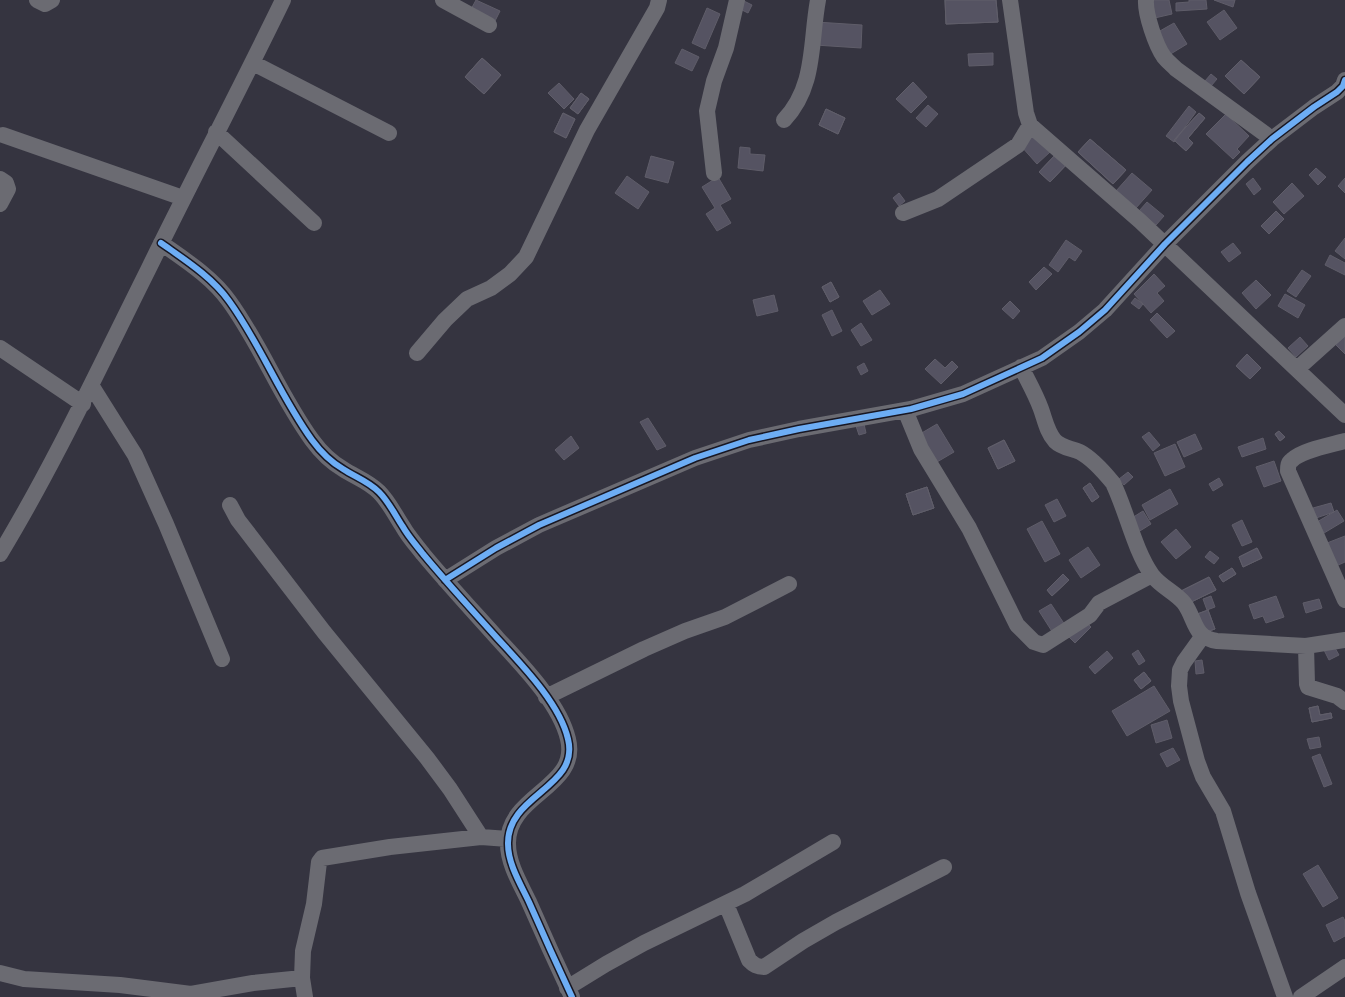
<svg xmlns="http://www.w3.org/2000/svg" width="1345" height="997" viewBox="0 0 1345 997" font-family="Poppins,sans-serif">
<style>
.building{fill:#555362;stroke:#5f5d69}
.lines{fill:none;stroke-linecap:round;stroke-linejoin:round}
.minor{stroke:#6b6b72;stroke-width:16}
.cycleway-casing{stroke:#181723;stroke-width:9}
.cycleway{stroke:#6dadf4;stroke-width:6}
</style>
<rect width="100%" height="100%" fill="#353440"/>
<path class="building" d="M476 0 500 11 493 25 469 13Z
M742 0 752 5 748 13 730 4Z
M945 0H996L998 22 946 24Z
M945 0H996L998 22 946 24Z
M1141 0H1169L1172 14 1146 20Z
M1189 0H1206L1207 9 1176 11V3L1189 2Z
M1214 0H1235L1233 7Z
M707 8 720 14 705 49 692 43Z
M1224 10 1237 28 1220 40 1207 22Z
M816 22 862 25 861 48 815 45Z
M1174 23 1187 44 1164 58 1151 36Z
M682 49 699 57 692 71 675 63Z
M993 53V65L969 66 968 54Z
M482 58 501 75 484 94 465 77Z
M482 58 501 75 484 94 465 77Z
M1241 60 1260 77 1244 94 1225 76Z
M1241 60 1260 77 1244 94 1225 76Z
M1211 74 1217 79 1211 86 1205 81Z
M913 82 927 97 911 113 896 99Z
M559 83 574 99 564 109 548 93Z
M581 93 589 99 578 114 570 108Z
M581 93 589 99 578 114 570 108Z
M928 105 938 114 926 127 916 118Z
M1189 106 1196 112 1174 142 1166 136Z
M826 109 845 118 838 134 819 125Z
M826 109 845 118 838 134 819 125Z
M563 113 575 119 566 138 554 132Z
M563 113 575 119 566 138 554 132Z
M1199 113 1205 118 1188 138 1193 143 1186 151 1174 140Z
M1199 113 1205 118 1188 138 1193 143 1186 151 1174 140Z
M1226 114 1249 136 1237 149 1240 152 1233 159 1206 134Z
M1034 135 1050 152 1037 164 1021 146Z
M1090 139 1126 170 1113 184 1078 152Z
M1090 139 1126 170 1113 184 1078 152Z
M740 147 750 148V154L765 155 763 171 738 168Z
M1057 153 1068 163 1050 182 1039 172Z
M1057 153 1068 163 1050 182 1039 172Z
M651 156 674 162 668 183 645 177Z
M1316 168 1326 177 1318 185 1309 175Z
M1132 173 1152 190 1136 208 1116 191Z
M627 176 649 192 638 209 615 193Z
M718 177 731 199 720 205 731 223 717 231 706 214 715 208 702 187Z
M1253 178 1261 189 1254 195 1246 184Z
M1345 178V193L1338 186Z
M1292 183 1304 196 1284 214 1273 202Z
M899 193 905 201 899 206 893 198Z
M1147 202 1164 216 1156 225 1139 211Z
M1276 211 1284 219 1269 234 1261 226Z
M1276 211 1284 219 1269 234 1261 226Z
M1345 238V259L1335 251Z
M1066 240 1082 251 1075 261 1069 257 1058 272 1049 265Z
M1233 243 1241 253 1229 262 1221 252Z
M1330 255 1345 263V275L1325 265Z
M1044 267 1052 274 1036 290 1029 282Z
M1302 270 1311 276 1296 297 1287 291Z
M1154 274 1165 286 1157 293 1164 301 1151 313 1134 294Z
M1256 280 1271 295 1256 309 1242 293Z
M831 282 839 297 830 302 822 287Z
M831 282 839 297 830 302 822 287Z
M880 290 890 304 872 315 863 301Z
M1285 294 1305 305 1298 318 1278 306Z
M774 295 778 311 757 316 753 300Z
M1135 298 1143 304 1139 309 1131 303Z
M1010 301 1020 311 1013 319 1002 309Z
M832 310 842 331 832 336 822 315Z
M1157 313 1175 331 1167 338 1150 320Z
M861 323 872 340 861 346 851 330Z
M1345 330V354L1333 342Z
M1345 330V354L1333 342Z
M1300 337 1308 346 1296 357 1288 348Z
M1247 354 1261 368 1250 379 1236 366Z
M1247 354 1261 368 1250 379 1236 366Z
M935 359 945 368 952 361 958 367 941 384 925 369Z
M864 363 868 371 861 375 857 367Z
M648 418 666 446 657 450 640 422Z
M864 424 866 433 859 435 856 426Z
M937 424 954 452 937 462 920 434Z
M1279 431 1285 437 1280 441 1275 434Z
M1279 431 1285 437 1280 441 1275 434Z
M1149 432 1160 445 1153 451 1142 437Z
M1195 434 1202 449 1184 457 1177 442Z
M571 436 579 448 564 460 555 450Z
M1263 438 1266 449 1242 457 1238 447Z
M1004 440 1015 461 998 469 988 448Z
M1004 440 1015 461 998 469 988 448Z
M1175 444 1185 467 1165 476 1154 453Z
M1274 461 1281 481 1264 487 1256 467Z
M1128 472 1133 477 1124 485 1119 479Z
M1219 478 1223 485 1213 491 1209 484Z
M1090 483 1099 497 1092 502 1083 488Z
M1090 483 1099 497 1092 502 1083 488Z
M927 487 934 508 913 515 906 494Z
M927 487 934 508 913 515 906 494Z
M1170 489 1178 504 1150 520 1142 505Z
M1057 499 1066 516 1054 522 1045 505Z
M1331 503 1334 512 1316 518 1313 508Z
M1337 510 1344 521 1324 533 1317 522Z
M1143 511 1151 524 1135 534 1127 521Z
M1242 520 1252 542 1242 546 1232 525Z
M1042 521 1060 554 1045 562 1027 529Z
M1176 529 1191 547 1176 559 1161 542Z
M1345 536V562L1336 566 1327 543Z
M1088 547 1100 565 1081 578 1069 560Z
M1257 548 1262 558 1243 567 1239 557Z
M1257 548 1262 558 1243 567 1239 557Z
M1210 551 1219 558 1214 564 1205 557Z
M1232 568 1236 574 1223 582 1219 576Z
M1232 568 1236 574 1223 582 1219 576Z
M1063 574 1069 580 1052 596 1047 590Z
M1063 574 1069 580 1052 596 1047 590Z
M1209 577 1216 590 1183 606 1177 593Z
M1209 577 1216 590 1183 606 1177 593Z
M1211 596 1215 607 1207 610 1203 599Z
M1276 596 1284 617 1266 623 1263 616 1254 619 1249 605Z
M1319 599 1322 608 1306 613 1303 603Z
M1051 604 1065 625 1053 633 1039 611Z
M1208 610 1215 629 1195 636 1189 617Z
M1208 610 1215 629 1195 636 1189 617Z
M1082 618 1091 627 1075 643 1066 634Z
M1331 641 1339 655 1329 660 1322 646Z
M1138 650 1145 661 1139 665 1132 654Z
M1107 651 1113 658 1095 674 1089 667Z
M1202 660 1204 673 1196 674 1195 661Z
M1144 672 1151 681 1141 689 1134 680Z
M1144 672 1151 681 1141 689 1134 680Z
M1154 686 1170 711 1127 736 1112 711Z
M1318 706 1320 715 1331 713 1332 718 1312 722 1309 708Z
M1318 706 1320 715 1331 713 1332 718 1312 722 1309 708Z
M1167 720 1172 738 1156 743 1151 725Z
M1319 737 1321 747 1310 749 1307 739Z
M1173 748 1180 760 1167 767 1160 754Z
M1320 754 1332 784 1324 787 1312 757Z
M1318 865 1338 898 1323 907 1303 874Z
M1343 917 1345 921V936L1334 942 1326 925Z"/>
<g class="lines">
<path class="minor" d="M37 0 45 4 52 0
M443 0 489 25
M1010 0 1026 113 1030 125 1140 221 1345 415
M1146 0C1145 14 1156 46 1164 57 1168 62 1172 65 1176 69L1272 139
M253 63 389 133
M784 120C816 86 810 43 818 0
M216 132 314 223
M3 135 183 198
M714 173 707 111 714 81 726 48 737 0
M0 179 6 183 8 189 0 204
M903 213 938 199 1018 145 1030 125
M161 243C185 260 212 277 229 301 261 345 280 396 312 440 320 451 331 462 343 469 355 477 368 481 379 492 389 502 395 515 403 527 408 536 416 545 423 554 447 583 473 611 498 639 522 665 560 704 568 739 580 788 507 794 508 844 508 864 521 885 529 902 543 934 557 965 572 997
M0 348 83 404
M417 353 445 320 467 299 491 288 510 274 526 257 587 130 657 8 659 0
M1021 367C1028 381 1036 395 1041 409 1045 420 1047 432 1055 441 1062 448 1071 448 1080 452 1093 459 1104 472 1113 483 1127 512 1134 549 1152 575 1161 587 1175 592 1184 603 1196 619 1193 638 1217 641L1306 646 1345 640
M1297 369 1345 326
M91 385 135 455 166 524 222 659
M905 410 921 449 969 528 1017 625 1034 642 1043 645 1090 615 1099 603 1152 575
M1345 441C1331 445 1302 450 1292 460 1288 463 1288 466 1288 471L1345 600
M230 505 238 520 324 632 427 758 450 789 481 837
M0 554C55 463 100 366 148 270 192 180 239 91 283 0
M445 580 496 548 539 525 695 458 749 440 799 429 911 409 963 394 1042 358 1079 332 1105 310 1165 244 1247 162 1272 139 1314 107 1337 92 1343 86 1345 80
M1202 637 1184 662 1180 670 1179 686 1181 701 1197 761 1203 777 1223 811 1248 893 1285 997
M1306 646 1307 684 1308 687 1337 696 1345 702
M546 697 644 649 685 631 725 617 789 584
M726 904 749 960C754 965 757 967 764 967L803 941 836 922 944 867
M0 973 24 979 120 985 191 994 253 983 302 978
M567 988 606 964 644 943 745 894 833 842
M305 997 302 978 303 951 314 904 319 862 322 858 390 847 481 837 508 839
M1301 997 1345 967"/>
<g class="cycleway-casing">
<path id="cycleway" d="M161 243C185 260 212 277 229 301 261 345 280 396 312 440 320 451 331 462 343 469 355 477 368 481 379 492 389 502 395 515 403 527 408 536 416 545 423 554 447 583 473 611 498 639 522 665 560 704 568 739 580 788 507 794 508 844 508 864 521 885 529 902 543 934 557 965 572 997
M445 580 496 548 539 525 695 458 749 440 799 429 911 409 963 394 1042 358 1079 332 1105 310 1165 244 1247 162 1272 139 1314 107 1337 92 1343 86 1345 80"/>
</g>
<use href="#cycleway" class="cycleway"/>
</g>
</svg>
